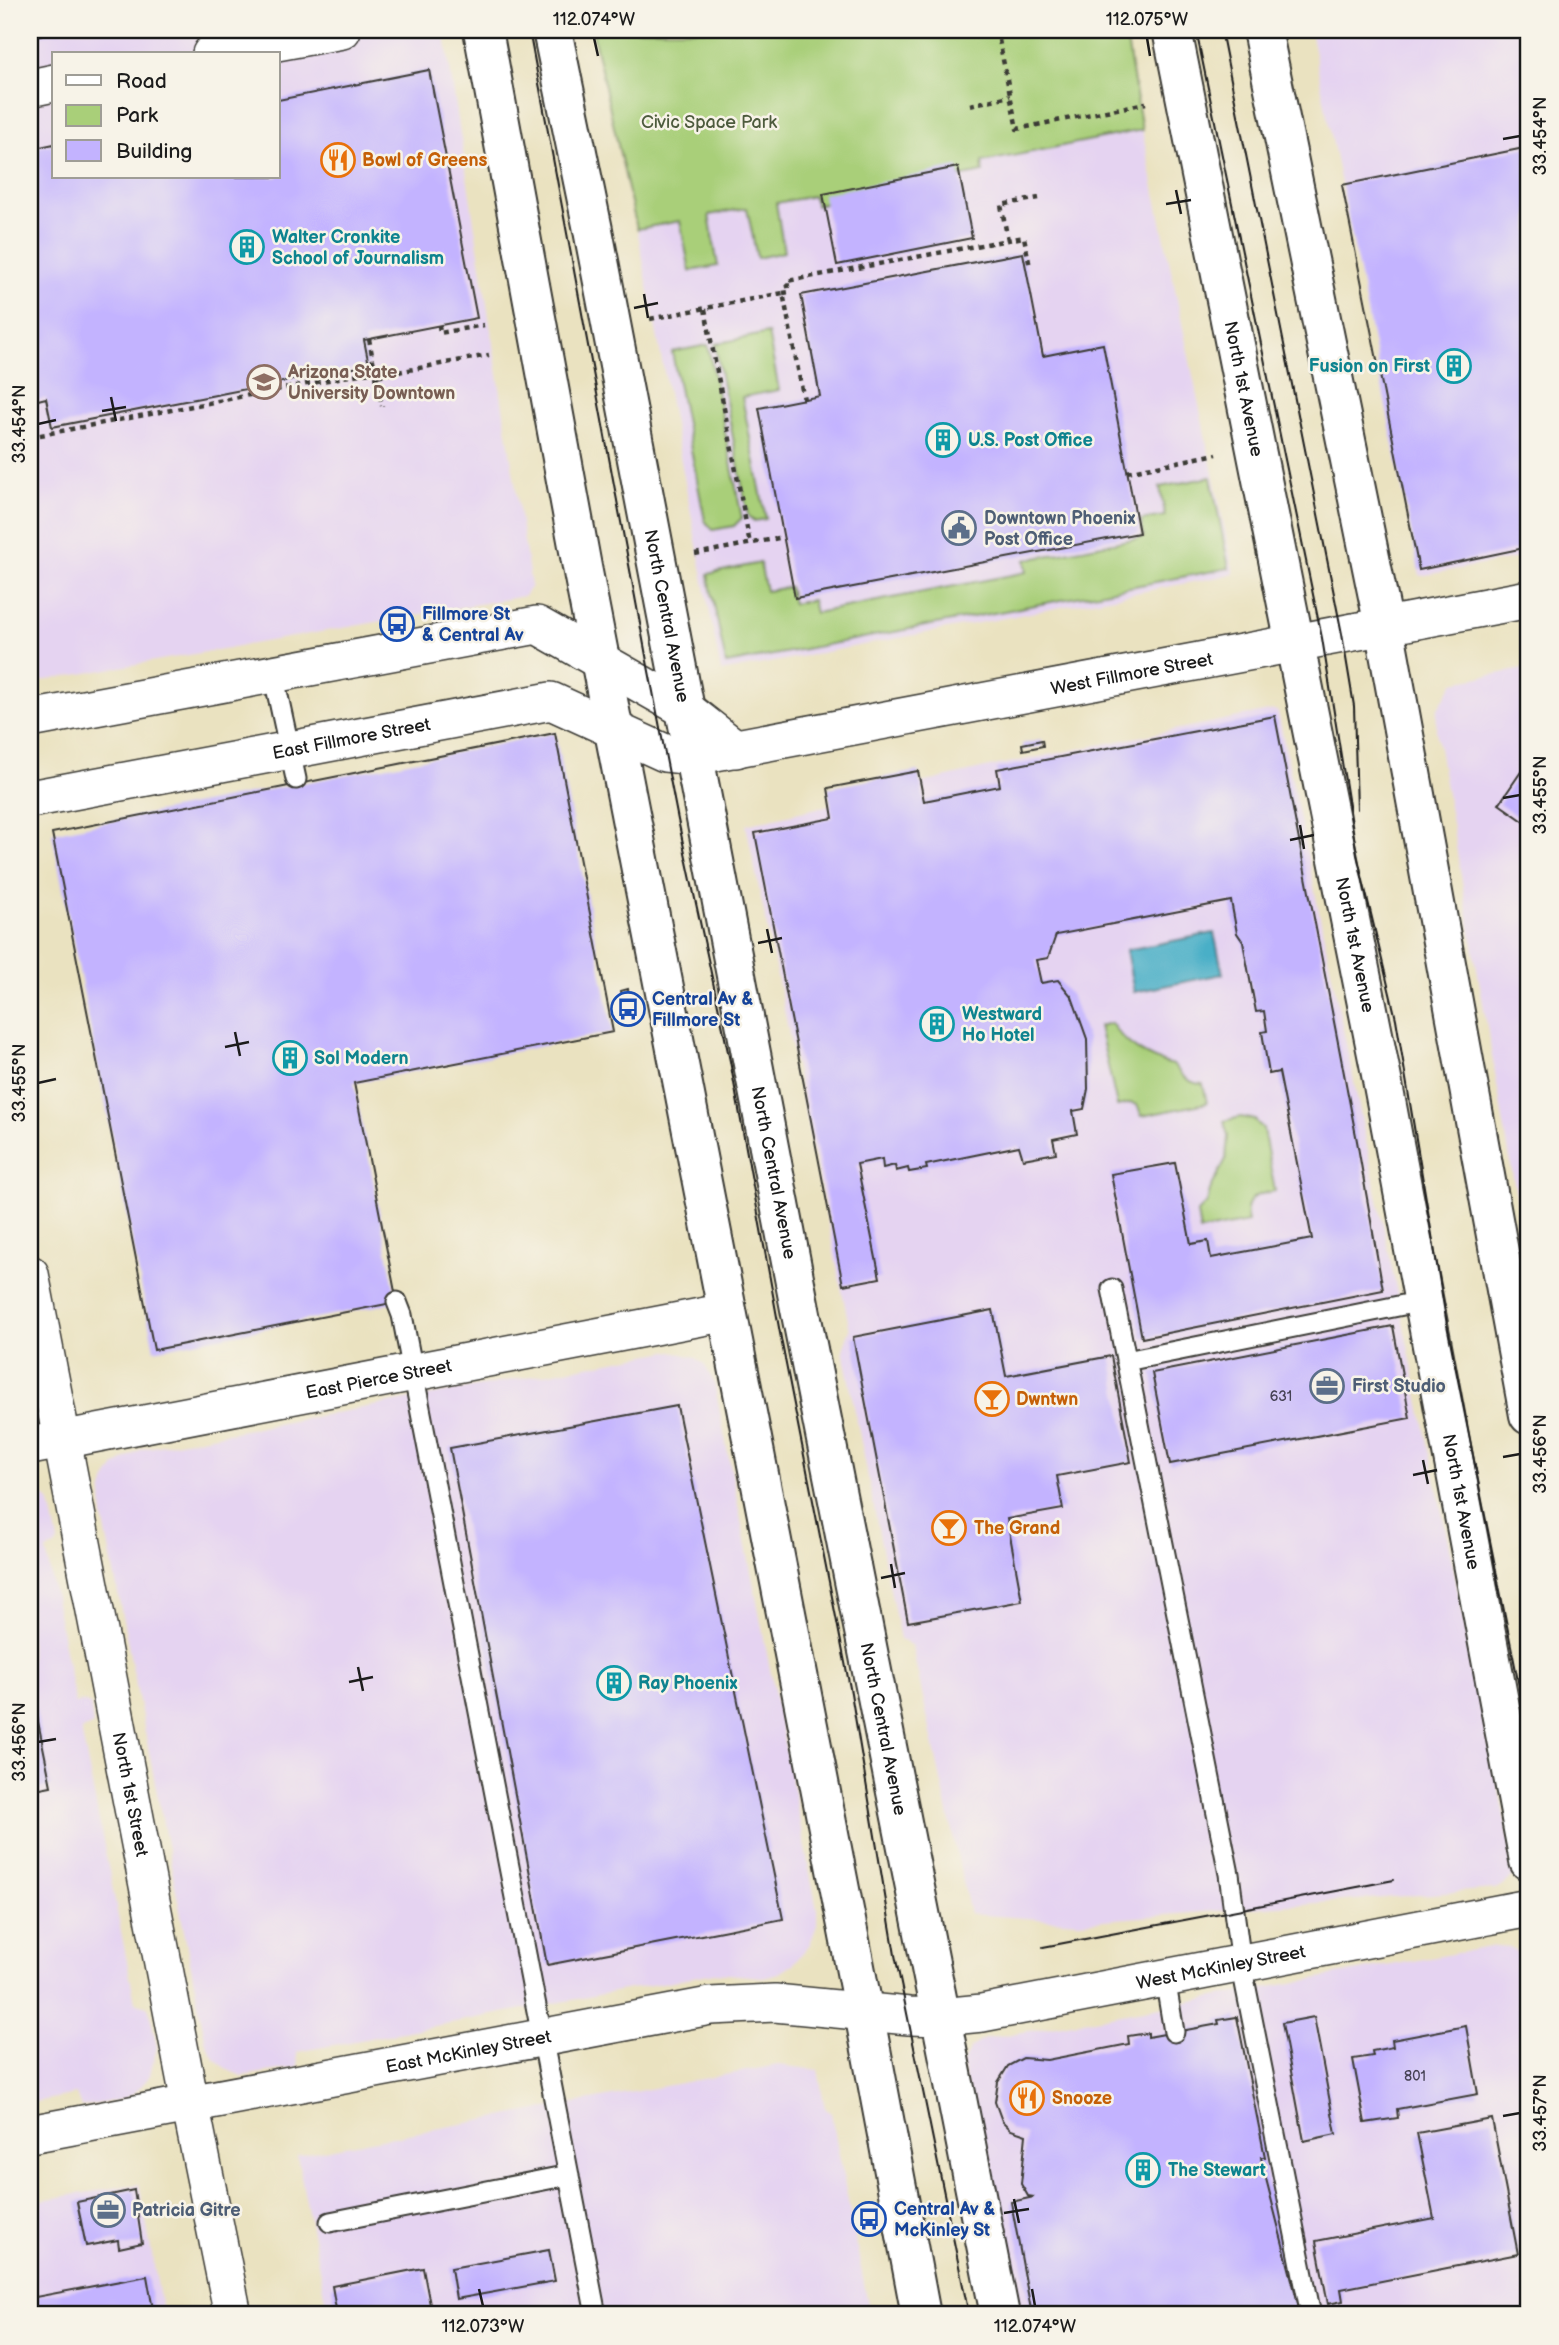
<svg xmlns="http://www.w3.org/2000/svg" width="1559" height="2345" viewBox="0 0 1559 2345" font-family="'Balsamiq Sans',sans-serif">
<style>
.built{fill:#e5d3f1;fill-rule:evenodd}
.green{fill:#a9cf79;stroke:#62764a;stroke-width:2}
.water{fill:#48afc7;stroke:#326672;stroke-width:2}
.building{fill:#c3b3ff}
.lines{fill:none;stroke-linecap:round;stroke-linejoin:round}
.lane-casing{stroke:#3b3a35;stroke-width:23}
.street-casing{stroke:#3b3a35;stroke-width:40}
.primary-casing{stroke:#3b3a35;stroke-width:42}
.path{stroke:#3b3a35;stroke-width:4.5;stroke-dasharray:5 5;stroke-linecap:butt}
.lane{stroke:#fff;stroke-width:19}
.street{stroke:#fff;stroke-width:37}
.primary{stroke:#fff;stroke-width:38}
.tram{stroke:#1c1c1c;stroke-width:2}
.ticks{fill:none;stroke:#1c1c1c;stroke-width:2.5}
.labels{text-anchor:middle;dominant-baseline:central;stroke-width:5;stroke-linejoin:round;paint-order:stroke}
.number-label{font-size:14px;fill:#464255}
.park-label{font-size:18px;fill:#4d5b3d;stroke:#f7f3e8}
.food-label{font-size:18px;font-weight:bold;fill:#c56008;stroke:#f7f3e8;text-anchor:start}
.culture-label{font-size:18px;font-weight:bold;fill:#0d838f;stroke:#f7f3e8;text-anchor:start}
.education-label{font-size:18px;font-weight:bold;fill:#785e54;stroke:#f7f3e8;text-anchor:start}
.street-label{font-size:18px;fill:#1c1c1c;stroke:#f7f3e8}
.service-label{font-size:18px;font-weight:bold;fill:#4e5e75;stroke:#f7f3e8;text-anchor:start}
.transit-label{font-size:18px;font-weight:bold;fill:#164399;stroke:#f7f3e8;text-anchor:start}
.neatline{fill:none;stroke:#1c1c1c;stroke-width:2.5}
.ticks-label{font-size:18px;text-anchor:middle;fill:#1c1c1c}
</style>
<rect width="100%" height="100%" fill="#f7f3e8"/>
<filter id="ink" filterUnits="userSpaceOnUse"><feTurbulence type="fractalNoise" baseFrequency=".0143" numOctaves="2"/><feDisplacementMap in="SourceGraphic" scale="14" xChannelSelector="R" yChannelSelector="G"/><feConvolveMatrix kernelMatrix="1 2 1 2 8 2 1 2 1" color-interpolation-filters="sRGB"/></filter>
<filter id="wash" filterUnits="userSpaceOnUse"><feTurbulence type="fractalNoise" baseFrequency=".00686" numOctaves="4" result="noise"/><feDisplacementMap in="SourceGraphic" scale="28" xChannelSelector="R" yChannelSelector="G"/><feGaussianBlur stdDeviation="1.57" result="paint"/><feColorMatrix in="noise" values="0 0 0 0 0 0 0 0 0 0 0 0 0 0 0 0 0 1.4 0 .05"/><feComposite in="paint" operator="in"/></filter>
<g filter="url(#wash)">
<rect width="100%" height="100%" fill="#eae2c0"/>
<path class="built" d="M30 30H444L531 586 524 596 30 683ZM54 54H278V177H54Z
M1310 30H1529V556L1420 576Z
M1142 130 1234 574 721 672 637 229Z
M1529 668V1270L1436 730 1437 710 1454 682Z
M1274 710 1278 712 1516 1873 1504 1885 1494 1889 1078 1922 970 1914 912 1646 900 1639 843 1350 850 1330 746 825 994 766Z
M668 1351 695 1357 704 1364 714 1382 817 1910V1925L810 1944 793 1964 779 1973 763 1977 714 1973 297 2052 298 2067 242 2076 228 2070 214 2058 206 2043 103 1517 102 1494 106 1480 115 1466 142 1449Z
M30 1484 49 1501 51 1507 58 1542 55 1547 46 1550 75 1703 84 1702 90 1705 93 1725 81 1730 135 2002 147 2006 149 2009 157 2047 150 2075 134 2093 124 2099 81 2107 76 2094 30 2103Z
M1496 1946 1510 1947 1529 1963V2315H1009L962 2065 970 2048 984 2039Z
M778 2065 818 2070 825 2109 831 2113 870 2315H328L297 2155Z
M139 2184 163 2315H30V2202Z"/>
<path class="green" d="M592 30H1125L1142 130 982 162 983 172 816 205 814 196 776 203 784 252 757 258 747 208 709 215 718 266 690 271 680 221 637 229Z
M768 333 779 390 742 397 766 519 754 521 748 516 715 344Z
M708 345 742 518 734 526 713 530 705 521 672 352Z
M1211 477 1229 568 726 664 708 574 760 563 766 591 789 587 793 604 812 600 815 613 1027 572 1025 560 1144 537 1141 520 1165 516 1160 487Z
M1111 1023C1125 1045 1149 1060 1174 1065 1182 1076 1190 1084 1203 1084L1207 1103 1142 1116 1137 1105 1131 1103 1117 1106 1099 1026Z
M1241 1117 1255 1120 1263 1129 1275 1191C1254 1194 1243 1199 1248 1222L1200 1231 1197 1213 1207 1203 1210 1190 1226 1159 1228 1136 1224 1121Z"/>
<path class="water" d="M1214 933 1223 974 1134 992 1126 950Z"/>
<g id="blocks">
<path class="building" d="M30 30H61V31L30 37Z
M429 70 477 318 364 340 369 365 52 427 46 398 30 402V149L54 144V177H278V100Z
M1529 147V547L1419 570 1342 185Z
M958 167 972 238 837 265 823 194Z
M1023 253 1043 356 1103 344 1139 533 795 598 759 408 820 396 801 295Z
M411 619 413 625 394 628 393 622Z
M1275 716 1357 1141 1383 1290 1142 1338 1111 1174 1175 1163 1191 1244 1208 1241 1211 1258 1312 1239 1279 1072 1269 1074 1262 1032 1267 1031 1264 1011 1256 1012 1243 942 1237 933 1231 901 1056 935 1048 958 1036 960 1041 983 1058 980 1072 997 1087 1039 1088 1089 1084 1109 1073 1111 1077 1134 1053 1139 1056 1153 1023 1159 1019 1146 926 1165 927 1169 909 1172 908 1168 896 1171 895 1165 883 1168 882 1159 857 1164 880 1278 843 1285 755 833 833 818 828 788 918 771 924 801 1000 786 997 769Z
M555 733 613 1032 354 1083 397 1302 154 1350 52 833Z
M1042 740 1043 746 1023 750 1022 744Z
M1529 760V825L1499 804Z
M628 989 632 1011 625 1012 621 991Z
M993 1310 1006 1376 1111 1356 1131 1462 1057 1476 1063 1509 1007 1519 1022 1601 908 1622 853 1337Z
M1393 1326 1410 1418 1170 1464 1152 1373Z
M677 1406 783 1919 547 1965 450 1448Z
M30 1682 51 1786 30 1790Z
M1237 2017 1265 2157H1261L1262 2163 1301 2315H1032L1011 2202 1034 2197 1028 2196 1021 2184 1026 2135 1011 2130 1002 2121 995 2102 998 2082 1008 2066 1023 2058 1047 2060 1129 2044 1128 2036 1148 2033V2037L1219 2024 1218 2020Z
M1314 2017 1336 2134 1304 2141 1282 2023Z
M1466 2026 1478 2094 1397 2109 1398 2118 1365 2123 1353 2059 1373 2056 1372 2051 1393 2047 1392 2040Z
M1492 2119 1518 2254 1341 2289 1343 2301 1328 2304 1316 2241 1434 2218 1417 2133Z
M134 2190 142 2243 119 2248 118 2240 86 2246 77 2202Z
M549 2250 555 2281 456 2299 451 2268Z
M423 2268 432 2315H337L332 2286Z
M147 2276 154 2315H30V2298Z"/>
</g>
</g>
<g filter="url(#ink)">
<use href="#blocks" fill-opacity="0" stroke="#3b3a35" stroke-width="2"/>
<g class="lines">
<g class="lane-casing">
<path id="lane" d="M273 673 296 779
M1112 1289 1229 1874 1241 1963 1311 2315
M397 1302 402 1315 596 2315
M1126 1361 1423 1301
M1165 1978 1174 2032
M330 2222 569 2175"/>
</g>
<g class="street-casing">
<g id="street">
<path d="M211 54 342 30"/>
<path d="M30 88 54 83"/>
<path d="M30 719 537 625 685 709 736 749"/>
<path id="s1" d="M30 799 551 701 665 753 694 756 1529 599"/>
<path id="s2" d="M30 1274 190 2103 233 2315"/>
<path id="s3" d="M30 1446 727 1312"/>
<path id="s4" d="M30 2134 710 2006 775 2003 909 2016 941 2017 982 2013 1529 1908"/>
</g>
</g>
<g class="primary-casing">
<g id="primary">
<path d="M483 30 582 567 866 2023 921 2315"/>
<path id="s5" d="M552 30 593 230 801 1314 1000 2315"/>
<path id="s6" d="M1172 30 1380 1069 1529 1861"/>
<path d="M1262 30 1384 626 1529 1415"/>
</g>
</g>
<path class="path" d="M997 30 1017 129 1146 103
M970 105 1010 96
M1008 240 1001 205 1039 198
M783 293 789 292 787 281 1024 237 1030 267
M705 309 750 544
M650 319 783 293 804 400
M439 325 440 333 484 325
M369 339 376 376 489 355
M376 376 382 406
M30 437 375 371
M1127 472 1217 454
M695 554 784 537
M644 2312 645 2315
M835 2315 875 2308"/>
<use href="#lane" class="lane"/>
<use href="#street" class="street"/>
<use href="#primary" class="primary"/>
<path class="tram" d="M529 30 647 661 678 820 730 1061 782 1344 851 1693 895 1955 969 2315
M1196 30 1322 638 1357 855 1396 1019 1447 1325 1529 1736
M1221 30 1342 634 1354 706 1357 809
M1043 1947 1394 1880"/>
</g>
</g>
<path class="ticks" d="M594 38 598 56M1147 38 1150 56M1503 139 1520 136M1176 190 1181 214M1166 204 1191 200M644 294 648 318M634 308 658 303M111 397 116 421M102 411 126 407M38 424 56 420M1503 798 1520 795M1300 825 1304 849M1290 840 1314 835M767 929 772 953M758 943 782 938M235 1032 240 1056M225 1047 249 1042M38 1083 56 1079M1503 1457 1520 1454M1423 1460 1428 1484M1413 1475 1437 1470M891 1564 895 1588M881 1578 905 1573M358 1667 363 1691M349 1682 373 1677M38 1742 56 1739M1503 2116 1520 2113M1014 2199 1019 2223M1004 2213 1029 2209M479 2289 483 2306M1032 2289 1035 2306"/>
<defs>
<g id="restaurant-ring" transform="scale(1.75)"><circle r="9.5" fill="#f7f3e8" stroke="#e8710a" stroke-width="1.5"/><path d="M-5-6h1v4h1v-4h1v4h1v-4h1v5L-1.5 .5V6h-2V.5L-5-1ZM5-6V6H3V1.5H1.5Q1.5-4 5-6Z" fill="#e8710a"/></g>
<g id="building-ring" transform="scale(1.75)"><circle r="9.5" fill="#f7f3e8" stroke="#0f9aa8" stroke-width="1.5"/><path d="M-4-6H4V6H1V3H-1V6H-4ZM-2.5-4.3h1.7v1.8h-1.7ZM.8-4.3h1.7v1.8H.8ZM-2.5-1h1.7V.8h-1.7ZM.8-1h1.7V.8H.8Z" fill="#0f9aa8"/></g>
<g id="university-ring" transform="scale(1.75)"><circle r="9.5" fill="#f7f3e8" stroke="#8d6e63" stroke-width="1.5"/><path d="M0-5L7-2L0 1L-7-2ZM-4 1L0 2.5L4 1V4Q0 6-4 4Z" fill="#8d6e63"/></g>
<g id="civic-ring" transform="scale(1.75)"><circle r="9.5" fill="#f7f3e8" stroke="#5c6f8a" stroke-width="1.5"/><path d="M-.6-6.5H3V-4.5H.6V-3L4-1V1h2V6H-6V1h2V-1L-.6-3ZM-1.2 2.5V6h2.4V2.5Z" fill="#5c6f8a"/></g>
<g id="bus-ring" transform="scale(1.75)"><circle r="9.5" fill="#f7f3e8" stroke="#1a4fb4" stroke-width="1.5"/><path d="M-5-6H5V4H4V6H2V4H-2V6H-4V4H-5ZM-3.5-4V0h7V-4ZM-3.5 1.2v1.5H-2V1.2ZM2 1.2v1.5H3.5V1.2Z" fill="#1a4fb4"/></g>
<g id="office-ring" transform="scale(1.75)"><circle r="9.5" fill="#f7f3e8" stroke="#5c6f8a" stroke-width="1.5"/><path d="M-6-3h4V-5.5h4V-3h4V5H-6ZM-1-4.5V-3h2v-1.5ZM-6 0V1H6V0Z" fill="#5c6f8a"/></g>
<g id="bar-ring" transform="scale(1.75)"><circle r="9.5" fill="#f7f3e8" stroke="#e8710a" stroke-width="1.5"/><path d="M-6-5H6L.8 .8V4.5H3.5V6h-7V4.5H-.8V.8Z" fill="#e8710a"/></g>
</defs>
<g fill-rule="evenodd">
<use href="#restaurant-ring" x="338" y="160"/>
<use href="#building-ring" x="247" y="247"/>
<use href="#building-ring" x="1454" y="366"/>
<use href="#university-ring" x="264" y="382"/>
<use href="#building-ring" x="943" y="440"/>
<use href="#civic-ring" x="959" y="528"/>
<use href="#bus-ring" x="397" y="624"/>
<use href="#bus-ring" x="628" y="1009"/>
<use href="#building-ring" x="937" y="1024"/>
<use href="#building-ring" x="290" y="1058"/>
<use href="#office-ring" x="1327" y="1386"/>
<use href="#bar-ring" x="992" y="1399"/>
<use href="#bar-ring" x="949" y="1528"/>
<use href="#building-ring" x="614" y="1683"/>
<use href="#restaurant-ring" x="1027" y="2098"/>
<use href="#building-ring" x="1143" y="2170"/>
<use href="#office-ring" x="108" y="2210"/>
<use href="#bus-ring" x="869" y="2219"/>
</g>
<g class="labels">
<g class="number-label">
<text x="1281" y="1396">631</text>
<text x="1415" y="2076">801</text>
</g>
<g class="park-label">
<text x="709" y="122">Civic Space Park</text>
</g>
<g class="food-label">
<text x="362" y="160">Bowl of Greens</text>
<text x="1016" y="1399">Dwntwn</text>
<text x="974" y="1528">The Grand</text>
<text x="1052" y="2098">Snooze</text>
</g>
<g class="culture-label">
<text x="272" y="237">Walter Cronkite<tspan x="272" dy="21">School of Journalism</tspan></text>
<text x="1430" y="366" text-anchor="end">Fusion on First</text>
<text x="968" y="440">U.S. Post Office</text>
<text x="962" y="1014">Westward<tspan x="962" dy="21">Ho Hotel</tspan></text>
<text x="314" y="1058">Sol Modern</text>
<text x="638" y="1683">Ray Phoenix</text>
<text x="1168" y="2170">The Stewart</text>
</g>
<g class="education-label">
<text x="288" y="372">Arizona State<tspan x="288" dy="21">University Downtown</tspan></text>
</g>
<g class="street-label">
<text stroke="none"><textPath href="#s6" startOffset="366">North 1st Avenue</textPath></text>
<text stroke="none"><textPath href="#s5" startOffset="597">North Central Avenue</textPath></text>
<text stroke="none"><textPath href="#s1" startOffset="1130">West Fillmore Street</textPath></text>
<text stroke="none"><textPath href="#s1" startOffset="327">East Fillmore Street</textPath></text>
<text stroke="none"><textPath href="#s6" startOffset="933">North 1st Avenue</textPath></text>
<text stroke="none"><textPath href="#s5" startOffset="1164">North Central Avenue</textPath></text>
<text stroke="none"><textPath href="#s3" startOffset="355">East Pierce Street</textPath></text>
<text stroke="none"><textPath href="#s6" startOffset="1500">North 1st Avenue</textPath></text>
<text stroke="none"><textPath href="#s5" startOffset="1731">North Central Avenue</textPath></text>
<text stroke="none"><textPath href="#s2" startOffset="530">North 1st Street</textPath></text>
<text stroke="none"><textPath href="#s4" startOffset="1208">West McKinley Street</textPath></text>
<text stroke="none"><textPath href="#s4" startOffset="446">East McKinley Street</textPath></text>
</g>
<g class="service-label">
<text x="984" y="518">Downtown Phoenix<tspan x="984" dy="21">Post Office</tspan></text>
<text x="1352" y="1386">First Studio</text>
<text x="132" y="2210">Patricia Gitre</text>
</g>
<g class="transit-label">
<text x="422" y="614">Fillmore St<tspan x="422" dy="21">&amp; Central Av</tspan></text>
<text x="652" y="999">Central Av &amp;<tspan x="652" dy="21">Fillmore St</tspan></text>
<text x="894" y="2209">Central Av &amp;<tspan x="894" dy="21">McKinley St</tspan></text>
</g>
</g>
<rect width="1559" height="2345" fill="none" stroke="#f7f3e8" stroke-width="77"/>
<rect x="52" y="52" width="228" height="126" fill="#f7f3e8" stroke="#9f9d96" stroke-width="2"/>
<rect x="66" y="75" width="35" height="10" fill="#ffffff" stroke="#9f9d96" stroke-width="2"/>
<text x="116" y="88" font-size="21" fill="#1c1c1c">Road</text>
<rect x="66" y="105" width="35" height="21" fill="#a9cf79" stroke="#9f9d96" stroke-width="2"/>
<text x="116" y="122" font-size="21" fill="#1c1c1c">Park</text>
<rect x="66" y="140" width="35" height="21" fill="#c3b3ff" stroke="#9f9d96" stroke-width="2"/>
<text x="116" y="158" font-size="21" fill="#1c1c1c">Building</text>
<rect x="38" y="38" width="1482" height="2268" class="neatline"/>
<g class="ticks-label">
<text x="594" y="25">112.074°W</text>
<text x="1147" y="25">112.075°W</text>
<text transform="translate(1540 136) rotate(-90)" y="6">33.454°N</text>
<text transform="translate(19 424) rotate(-90)" y="6">33.454°N</text>
<text transform="translate(1540 795) rotate(-90)" y="6">33.455°N</text>
<text transform="translate(19 1083) rotate(-90)" y="6">33.455°N</text>
<text transform="translate(1540 1454) rotate(-90)" y="6">33.456°N</text>
<text transform="translate(19 1742) rotate(-90)" y="6">33.456°N</text>
<text transform="translate(1540 2113) rotate(-90)" y="6">33.457°N</text>
<text x="483" y="2332">112.073°W</text>
<text x="1035" y="2332">112.074°W</text>
</g>
</svg>
